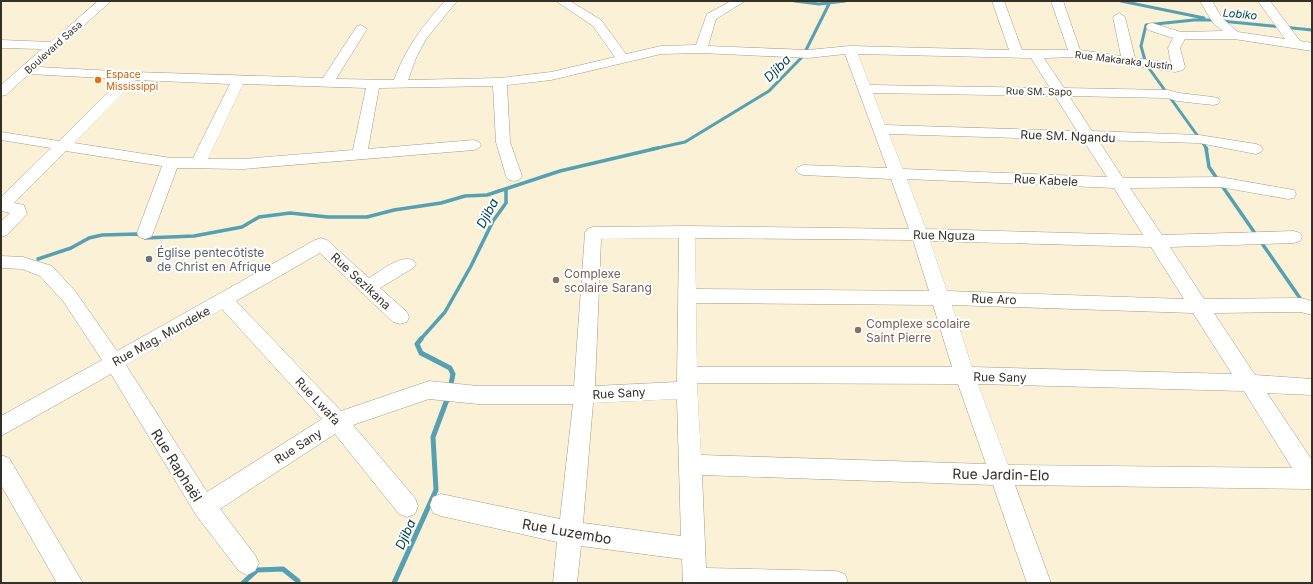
<svg xmlns="http://www.w3.org/2000/svg" width="1313" height="584" viewBox="0 0 1313 584" font-family="Inter,sans-serif">
<style>
.lines{fill:none;stroke-linecap:round;stroke-linejoin:round}
.stream-far2{stroke:#55a0b1;stroke-width:3}
.stream-far1{stroke:#55a0b1;stroke-width:3.5}
.stream{stroke:#55a0b1;stroke-width:5}
.minor-casing{stroke:#a69c85;stroke-width:1}
.minor{fill:#fff;fill-rule:evenodd}
.food-dot{fill:#e8710a;stroke:#fff;stroke-width:1.5}
.worship-dot{fill:#6b7280;stroke:#fff;stroke-width:1.5}
.education-dot{fill:#8d6e63;stroke:#fff;stroke-width:1.5}
.labels{text-anchor:middle;dominant-baseline:central;stroke-width:4;stroke-linejoin:round;paint-order:stroke}
.far-street-label{font-size:10px;fill:#343026;stroke:#fff}
.far-food-label{font-size:10px;fill:#c56008;stroke:#fff;text-anchor:start}
.far-water-label{font-size:11px;font-style:italic;fill:#004754;stroke:#fff}
.street-label{font-size:12px;fill:#343026;stroke:#fff}
.worship-label{font-size:12px;fill:#5b616d;stroke:#fff;text-anchor:start}
.education-label{font-size:12px;fill:#785e54;stroke:#fff;text-anchor:start}
.water-label{font-size:13px;font-style:italic;fill:#004754;stroke:#fff}
.near-street-label{font-size:14px;fill:#343026;stroke:#fff}
</style>
<rect width="100%" height="100%" fill="#fbf1d7"/>
<g class="lines">
<path class="stream-far2" d="M795 1 819 4 845 1
M1121 1 1204 18
M1221 21 1312 30
M653 149 685 142 769 91 803 56 829 4
M1207 149 1146 64 1141 46 1146 25 1194 20H1215"/>
<path class="stream-far1" d="M1206 148 1209 167 1302 301
M38 259 71 248 89 238 102 235 137 234 145 238 194 236 242 227 259 217 290 213 328 217H367L394 210 441 203 465 196 487 195 560 171 658 148
M420 340 445 312 471 266 493 221 506 203V189"/>
<path class="stream" d="M421 339 417 344 421 353 450 368 453 374 450 389
M243 583 257 570 283 569 298 581 297 583
M394 583 436 490 433 437 448 397"/>
<g class="minor-casing">
<path id="minor" d="M98 1H111L38 67 133 72 323 78 357 26 361 25 367 29 336 79 394 80C405 49 423 25 445 1H457L426 39 416 58 408 80 500 78 551 72 615 57 593 26 556 1H570L601 20 626 54 661 46 696 45 707 14 731 1H745L716 19 708 46 808 50 850 46 1009 50 992 1H1004L1022 50H1068L1051 1H1063L1080 50 1121 56 1113 17 1119 13 1125 17 1135 58 1171 63 1168 48 1173 38 1148 30 1146 27 1148 24 1152 23 1181 32 1223 31 1213 23 1200 1H1212L1222 18 1238 32 1285 39 1258 1H1270L1300 41 1312 43V51L1234 39H1185L1180 48 1185 67 1183 70 1175 72 1075 57 1044 58 1064 88 1168 90 1179 93 1213 97 1218 98 1220 101 1218 104 1213 105 1177 101 1167 98 1069 96 1092 131 1199 135 1256 144 1261 146 1263 149 1261 152 1256 154 1199 143 1098 140 1123 178 1220 177 1288 189 1294 190 1296 194 1294 198 1288 199 1220 187 1130 188 1162 235 1294 231 1300 233 1302 237 1300 241 1294 243 1170 247 1204 299 1301 298 1312 301V315L1301 312 1214 313 1255 375 1312 379V395L1267 393 1312 460V489L1015 485 1051 583H1027L993 485 702 475 706 568 836 571 845 574 848 583H683L682 559 581 546 577 583H553L557 542 441 516 433 513 430 505 433 497 441 494 560 519 573 404H478L429 399 353 425 415 498 418 506 415 514 407 517 399 514 335 434 220 509 255 555 259 563 255 571 247 575 239 571 196 515 111 374 1 436V416L102 360 63 301 40 276 22 269 1 268V256L23 257 52 266 75 291 117 351 315 240 321 238 327 240 369 278C381 271 399 255 413 260L416 264 413 268 380 288 407 312 409 317 407 322 400 324 393 322 320 253 236 301 341 411 429 381 478 386H574L585 233 587 229 593 227 687 226 909 229 891 179 803 175 798 173 795 170 798 167 803 165 887 168 845 54 808 58 701 53 661 54 551 80 507 85 510 142 522 176 519 180 514 181 509 180 506 176 496 142 493 86 379 88 368 149 474 140 479 142 481 145 479 148 474 150 243 169 177 168 153 233 151 237 145 239 139 237 137 233 162 166 66 151 14 203 24 205 27 214 7 235 1 237V221L10 213 1 211V197L51 148 1 140V132L59 141 122 79 29 74 6 95 1 96V85L42 49 1 48V40L51 42ZM858 54 1031 58 1050 88 870 85ZM136 80 230 84 193 158H171L74 143ZM243 84 366 88 353 150 243 159H208ZM873 93 1055 96 1077 131 885 125ZM889 134 1083 140 1107 177 903 169ZM907 179 1114 188 1143 235 926 229ZM679 238 677 382 595 386 601 239ZM695 238 913 240 929 291 696 289ZM930 241 1151 247 1184 299 947 291ZM696 303 933 305 952 367H697ZM952 305 1193 313 1232 374 972 367ZM222 309 322 419 207 492 126 365ZM697 383 958 384 986 464 701 455ZM978 384 1244 391 1292 468 1008 465ZM677 399 681 536 583 523 593 403Z
M1 455 9 458 83 583H57L1 485Z"/>
</g>
<use href="#minor" class="minor"/>
</g>
<circle class="food-dot" cx="98" cy="80" r="4"/>
<circle class="worship-dot" cx="149" cy="259" r="4"/>
<g class="education-dot">
<circle cx="556" cy="280" r="4"/>
<circle cx="858" cy="330" r="4"/>
</g>
<g class="labels">
<g class="far-street-label">
<text transform="translate(53 47) rotate(-42)">Boulevard Sasa</text>
<text transform="translate(1124 60) rotate(7)">Rue Makaraka Justin</text>
<text transform="translate(1039 91) rotate(1)">Rue SM. Sapo</text>
</g>
<g class="far-food-label">
<text x="106" y="74">Espace<tspan x="106" dy="12">Mississippi</tspan></text>
</g>
<g class="far-water-label">
<text transform="translate(1240 14) rotate(5)">Lobiko</text>
</g>
<g class="street-label">
<text transform="translate(1068 136) rotate(2)">Rue SM. Ngandu</text>
<text transform="translate(1046 180) rotate(3)">Rue Kabele</text>
<text transform="translate(944 235) rotate(1)">Rue Nguza</text>
<text transform="translate(361 281) rotate(43)">Rue Sezikana</text>
<text transform="translate(994 299) rotate(2)">Rue Aro</text>
<text transform="translate(161 336) rotate(-29)">Rue Mag. Mundeke</text>
<text transform="translate(1000 377) rotate(1)">Rue Sany</text>
<text transform="translate(619 393) rotate(-3)">Rue Sany</text>
<text transform="translate(318 401) rotate(47)">Rue Lwafa</text>
<text transform="translate(298 446) rotate(-33)">Rue Sany</text>
</g>
<g class="worship-label">
<text x="157" y="252">Église pentecôtiste<tspan x="157" dy="14">de Christ en Afrique</tspan></text>
</g>
<g class="education-label">
<text x="564" y="273">Complexe<tspan x="564" dy="14">scolaire Sarang</tspan></text>
<text x="866" y="323">Complexe scolaire<tspan x="866" dy="14">Saint Pierre</tspan></text>
</g>
<g class="water-label">
<text transform="translate(777 68) rotate(-45)">Djiba</text>
<text transform="translate(487 213) rotate(-62)">Djiba</text>
<text transform="translate(405 534) rotate(-66)">Djiba</text>
</g>
<g class="near-street-label">
<text transform="translate(177 465) rotate(58)">Rue Raphaël</text>
<text transform="translate(1001 474) rotate(1)">Rue Jardin-Elo</text>
<text transform="translate(567 531) rotate(10)">Rue Luzembo</text>
</g>
</g>
<rect width="1313" height="584" fill="none" stroke="#343026" stroke-width="4"/>
</svg>
